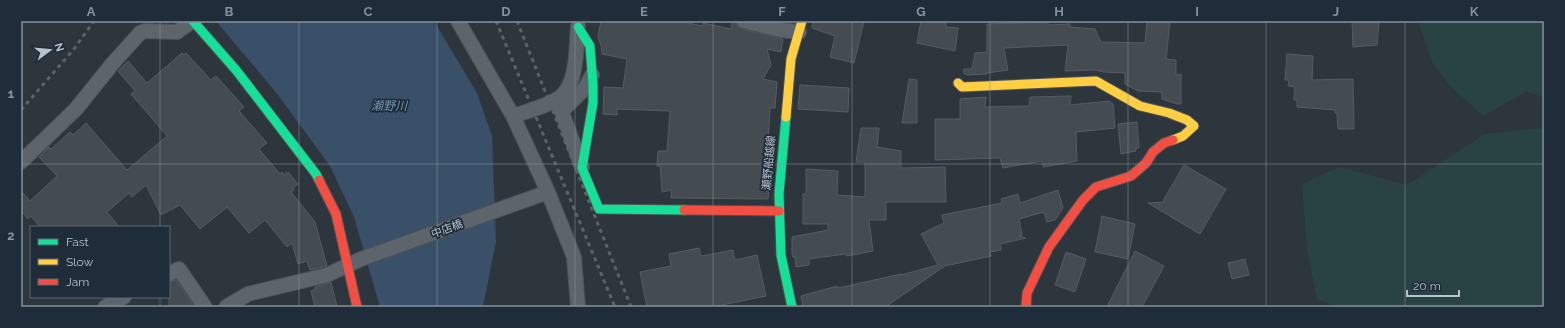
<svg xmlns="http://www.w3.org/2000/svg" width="1565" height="328" viewBox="0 0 1565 328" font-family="Raleway,'Noto Sans JP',sans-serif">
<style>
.green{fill:#294344}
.water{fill:#395068}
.building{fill:#444b51;stroke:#555c65}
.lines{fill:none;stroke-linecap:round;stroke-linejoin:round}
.street-casing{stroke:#4c5157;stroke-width:16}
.fast-casing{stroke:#4c5157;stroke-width:11}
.slow-casing{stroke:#4c5157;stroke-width:11}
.jam-casing{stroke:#4c5157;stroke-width:11}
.street{stroke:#5e646b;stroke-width:14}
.fast{stroke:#16e098;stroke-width:9}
.slow{stroke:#ffcf43;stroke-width:9}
.jam{stroke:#f24e42;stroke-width:9}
.rail{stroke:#5c6268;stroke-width:3;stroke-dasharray:4 4;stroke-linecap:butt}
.grid{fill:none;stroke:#87919b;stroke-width:1;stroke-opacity:0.55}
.labels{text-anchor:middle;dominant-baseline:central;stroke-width:3.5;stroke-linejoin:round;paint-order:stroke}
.street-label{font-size:11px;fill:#b8c2cd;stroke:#1f2c39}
.water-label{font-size:12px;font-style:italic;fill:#7896b1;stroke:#1f2c39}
.neatline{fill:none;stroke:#87919b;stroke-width:1.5}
.grid-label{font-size:13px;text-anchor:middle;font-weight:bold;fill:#87919b}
</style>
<rect width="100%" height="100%" fill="#2d353d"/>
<path class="green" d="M1418 21H1544V96L1542 97 1527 91 1483 116 1449 85 1432 62Z
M1544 128V307H1335L1317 299 1307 250 1302 184 1339 167 1407 185 1485 134Z"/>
<path class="water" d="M216 21H434L477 93 492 136 496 242 483 307H380L354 217 330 166 278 95Z"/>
<path class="building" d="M601 21H677L703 26V23L731 29 732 21H736L738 27 742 29 783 39 781 52 767 49 771 65 763 79 777 82 775 108H770L768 143 772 144 768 199 671 198 672 190 662 192 660 166H657L658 151H667L670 111 617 109V115L603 114 604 87 623 88 627 59 602 54 601 45 598 37Z
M813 21H864L854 63 830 57 835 36 812 28Z
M921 21H946V27L958 28 955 51 917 43Z
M1147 21H1170L1166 59 1176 60V75L1181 74V104H1177L1162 99V92L1138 91 1125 84V73L1104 72 1095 70 1065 71 1068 45 1004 48 1008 70 987 73V74L967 75 964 73V69H972L975 53 987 52V24L1048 22V25L1070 24V27L1095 29 1101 42 1145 43Z
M1352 21 1379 22 1377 45 1353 47Z
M182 53 184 55 186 53 211 80 216 76 244 107 239 111 267 143 259 149 280 174 282 172 284 175 288 172 298 184 293 188 294 190 291 192 315 222 327 266 310 270 307 261 298 264 292 243 287 247 265 220 249 233 227 207 200 229 180 205 161 215 146 185 132 197 129 193 107 212 119 227H40L31 216 28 219 21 211V191L30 201 57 176 39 157 49 147 51 149 70 132 73 135 86 123 127 170 167 136 131 94 135 91 118 71 128 61 147 83Z
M1287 54 1313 56 1312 80 1353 79 1354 129H1338L1337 113H1335V110L1297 107V100H1294L1295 87 1288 86 1289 80H1285Z
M909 79 917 80V123H902Z
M800 85 849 88 848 112 798 109Z
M1071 96 1070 105 1109 101 1113 104 1115 128 1076 132 1077 161 1043 167 1042 161 1003 168 1000 158 935 160V119H960V99L986 97 985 107 1029 106 1030 97Z
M1137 122 1139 148H1136V151L1121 154 1118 124Z
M861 128H879L877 147 901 151V168L945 167 946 202H886V220H869L873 251 847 256 845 254 809 259V265L796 267 795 257H793L792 254V237L828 230V224H803V194H806V169L838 171 837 195 865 197V162H856Z
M1184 165 1226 189 1200 234 1148 203 1164 202V199Z
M1058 190 1063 208 1055 220 1047 222 1044 212 1019 219 1022 235 1019 236 1026 238 1000 244 1001 250 990 252 991 256 945 266 885 307H803L801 296 837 286 838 288 901 274V275L938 265 921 234 944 223 942 215 1002 203 1001 199 1018 194 1020 203Z
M1102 216 1135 224 1128 259 1095 252Z
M699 248 701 256 733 250 735 260 757 255 766 296 712 307H647L640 272 671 266 669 254Z
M1135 251 1164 266 1142 307H1107Z
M1066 252 1086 259 1075 292 1055 285Z
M1245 259 1249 275 1232 279 1228 263Z
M176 280 195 307H169V282Z
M331 282 337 307H315L311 291 315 289V287Z"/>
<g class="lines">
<g class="street-casing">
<path id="street" d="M458 21 513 116 548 192 574 257 578 307
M744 21 781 30 799 32
M557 99 582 167
M562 111 585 88 592 75
M513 116C528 111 545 107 559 98 578 85 576 47 578 26
M21 162 76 109 113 63 140 33 145 31 177 32 192 21
M169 274 179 269 205 307
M105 307 124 297
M226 307 248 294 327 275 361 259 548 192"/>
</g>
<g class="fast-casing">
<path id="fast" d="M193 21 236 70 316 174 319 180
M578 27 590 46 593 85V103L582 168 599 209 684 210
M786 117 779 194 781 255 792 307"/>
</g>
<g class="slow-casing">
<path id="slow" d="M958 83 962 87 1096 81 1140 106 1169 113 1187 120 1194 126 1183 136 1173 140
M786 117 791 59 802 21"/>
</g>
<g class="jam-casing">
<path id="jam" d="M319 180 336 214 357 307
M684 210 779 211
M1026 307 1027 293 1049 247 1083 200 1096 187 1131 176 1146 163 1153 152 1164 143 1173 140"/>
</g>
<use href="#street" class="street"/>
<use href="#fast" class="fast"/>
<use href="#slow" class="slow"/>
<use href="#jam" class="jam"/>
<path class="rail" d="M496 21 615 307
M517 21 631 307
M21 110 74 49 94 21"/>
</g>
<path class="grid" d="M160 21V227M299 21V307M437 21V307M575 21V307M713 21V307M852 21V307M990 21V307M1128 21V307M1266 21V307M1405 21V307M21 164H1544M160 297V307"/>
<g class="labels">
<g class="street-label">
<text transform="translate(769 163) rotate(-85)">瀬野船越線</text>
<text transform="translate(447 229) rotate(-20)">中店橋</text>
</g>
<g class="water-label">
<text x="389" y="106">瀬野川</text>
</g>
</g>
<rect width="1565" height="328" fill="none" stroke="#1f2c39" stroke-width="44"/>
<rect x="30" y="226" width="140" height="72" fill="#1f2c39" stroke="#5c6874"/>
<rect x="38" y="239" width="20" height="6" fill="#16e098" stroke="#5c6874"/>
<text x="66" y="246" font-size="12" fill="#b8c2cd">Fast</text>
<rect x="38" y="259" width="20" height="6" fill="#ffcf43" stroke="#5c6874"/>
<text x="66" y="266" font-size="12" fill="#b8c2cd">Slow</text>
<rect x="38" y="279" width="20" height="6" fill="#f24e42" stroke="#5c6874"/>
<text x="66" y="286" font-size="12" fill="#b8c2cd">Jam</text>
<g transform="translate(50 50) rotate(74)" stroke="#1f2c39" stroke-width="3" paint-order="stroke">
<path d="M0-3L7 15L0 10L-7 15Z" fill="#b8c2cd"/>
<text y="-6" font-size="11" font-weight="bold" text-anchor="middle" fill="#b8c2cd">N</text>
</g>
<path d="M1407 290v6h52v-6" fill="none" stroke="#b8c2cd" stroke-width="2"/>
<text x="1413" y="290" font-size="12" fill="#b8c2cd" stroke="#1f2c39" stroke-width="3" paint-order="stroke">20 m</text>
<rect x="22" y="22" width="1521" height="284" class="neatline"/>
<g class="grid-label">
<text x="91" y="16">A</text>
<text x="229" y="16">B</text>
<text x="368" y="16">C</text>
<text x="506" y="16">D</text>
<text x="644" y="16">E</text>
<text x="782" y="16">F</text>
<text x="921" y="16">G</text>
<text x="1059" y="16">H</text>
<text x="1197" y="16">I</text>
<text x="1336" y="16">J</text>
<text x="1474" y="16">K</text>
<text x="11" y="98">1</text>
<text x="11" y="240">2</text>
</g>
</svg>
